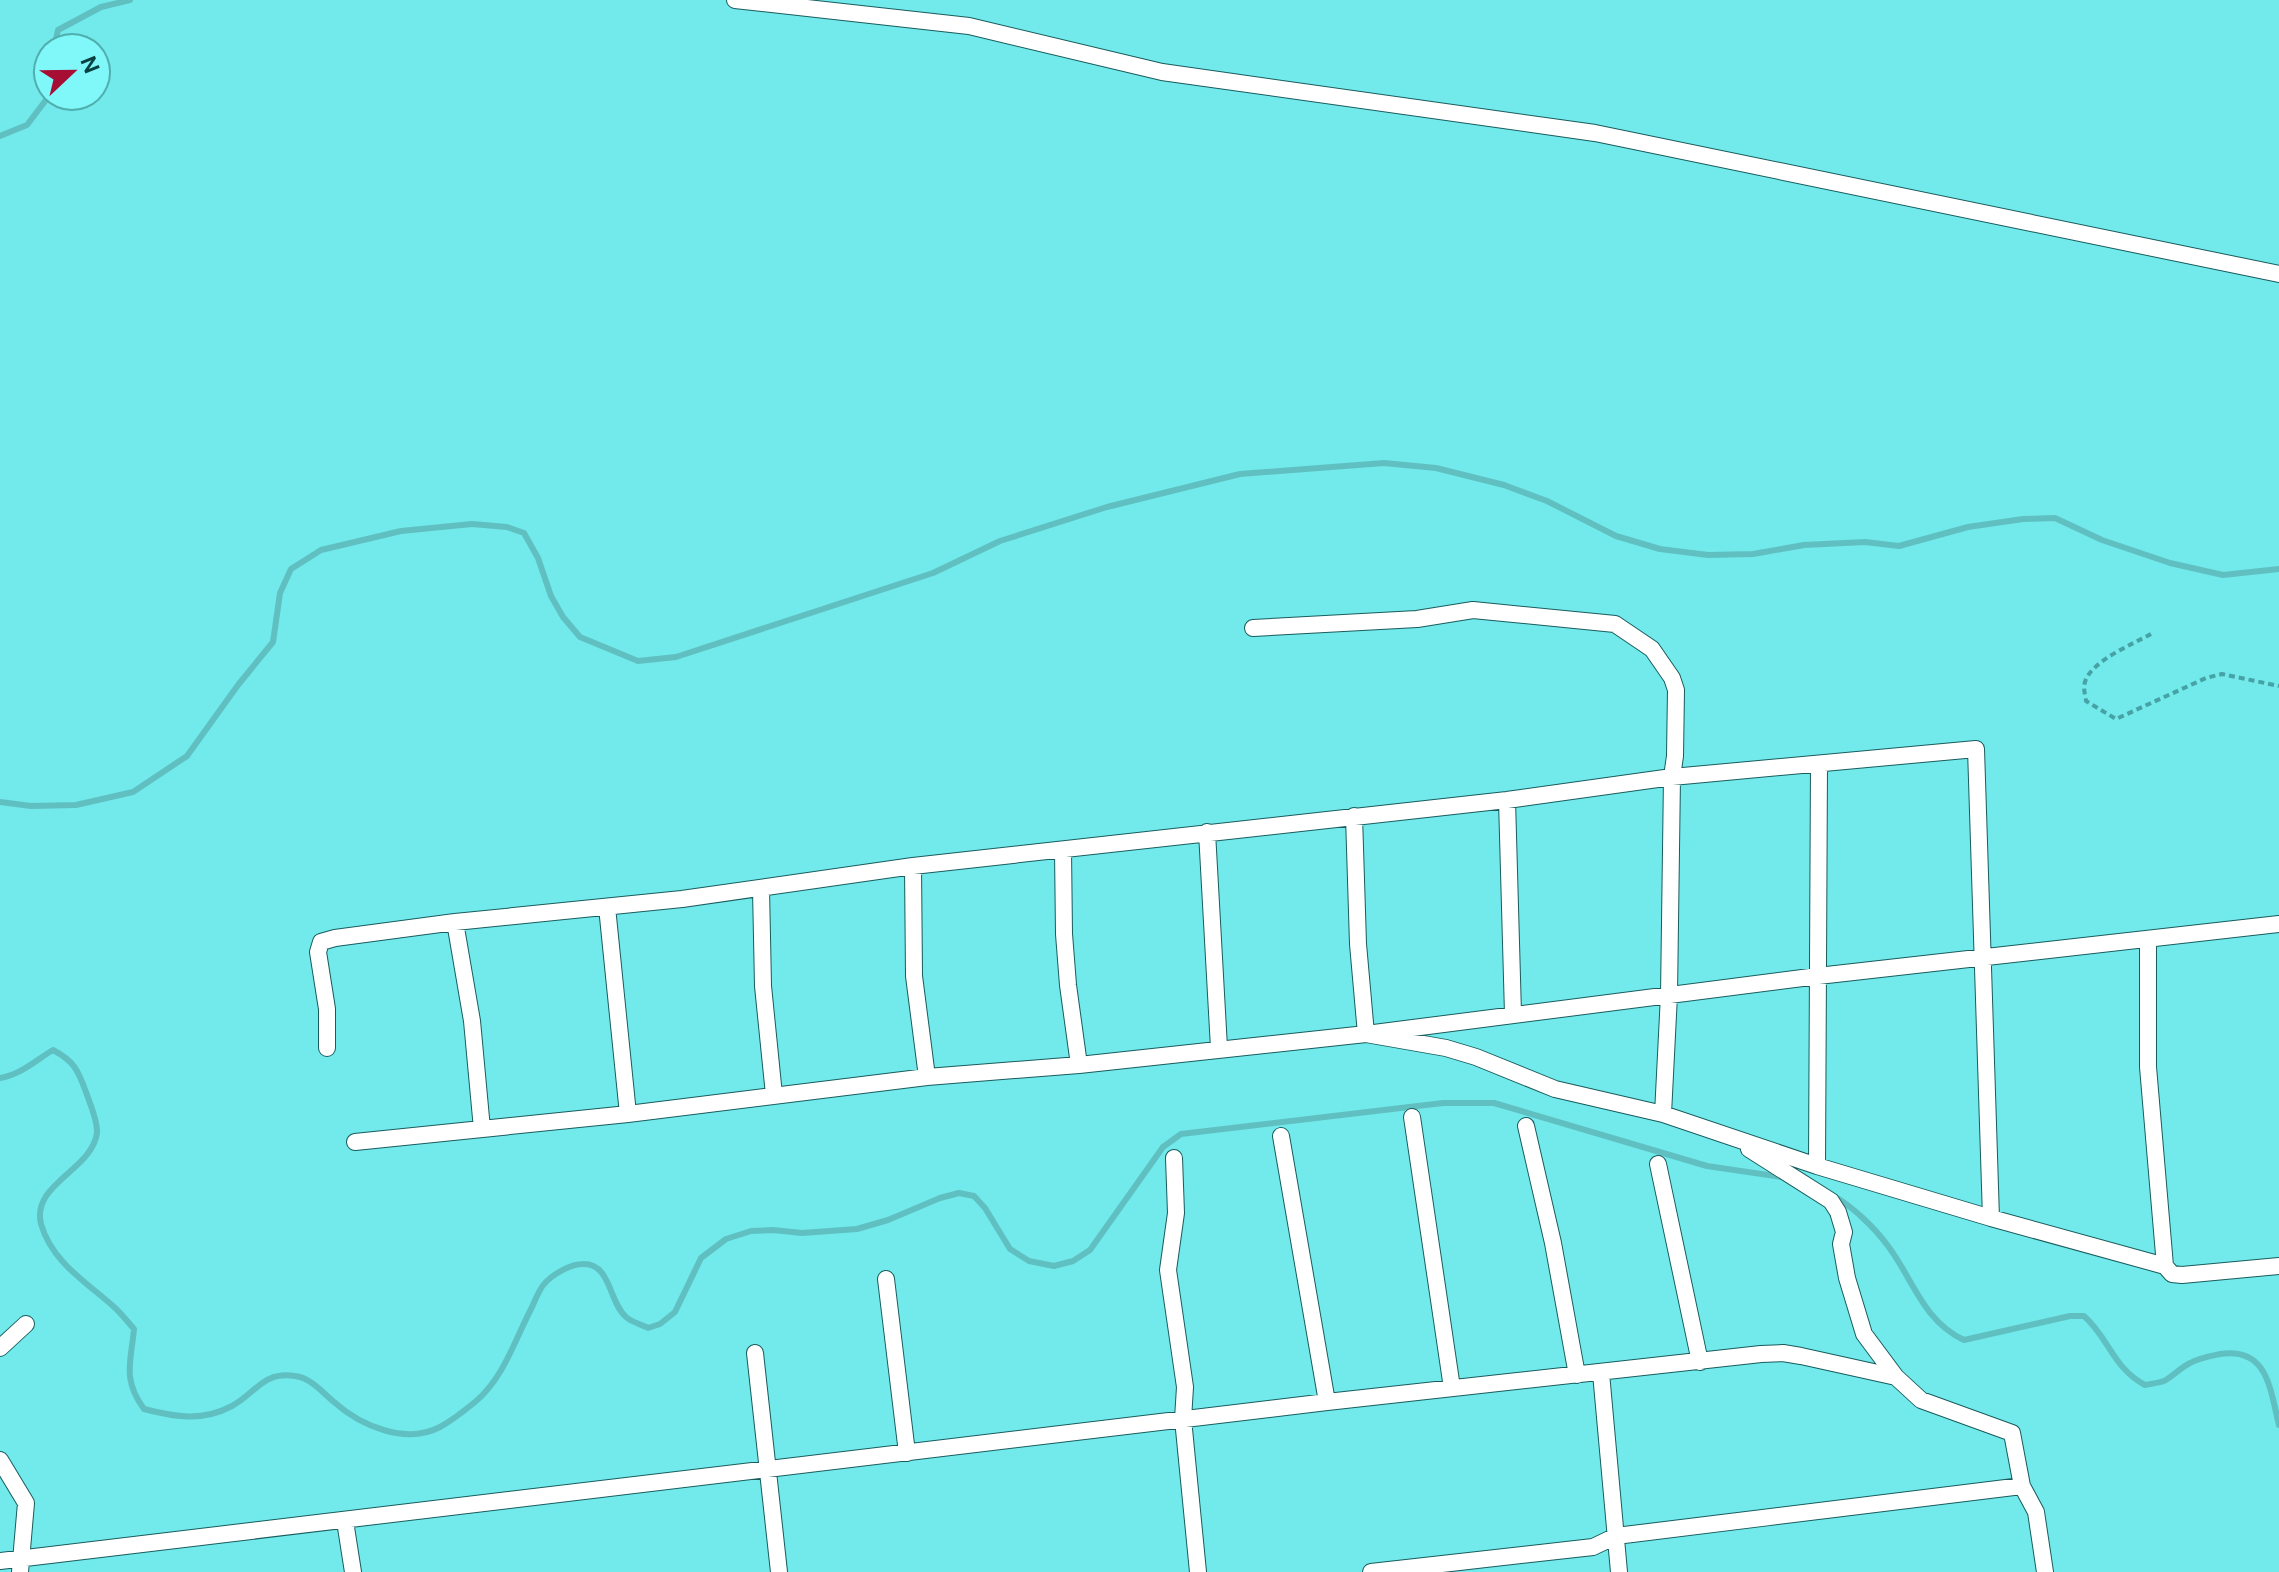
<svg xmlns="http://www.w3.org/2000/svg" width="2279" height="1572" viewBox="0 0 2279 1572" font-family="'DM Sans',sans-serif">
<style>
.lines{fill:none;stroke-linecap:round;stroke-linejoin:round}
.stream{stroke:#60c0c1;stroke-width:6}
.street-casing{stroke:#195c5d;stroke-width:18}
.path{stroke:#46a2a4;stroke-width:4;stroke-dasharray:6 4;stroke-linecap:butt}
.street{stroke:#fff;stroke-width:16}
</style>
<rect width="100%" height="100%" fill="#72e9eb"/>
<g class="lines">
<path class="stream" d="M54 48 58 30 101 7 130 0
M0 136 27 125 46 100 48 77
M0 802 31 806 76 805 133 792 187 756 238 685 273 642 280 593 291 569 321 550 401 531 472 524 507 527 524 533 538 558 551 596 563 617 580 637 638 661 676 657 933 573 1000 541 1107 507 1240 474 1384 463 1436 468 1504 485 1547 501 1616 536 1660 549 1708 555 1753 554 1804 545 1865 542 1899 546 1968 527 2023 519 2055 518 2102 540 2170 563 2223 575 2279 569
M0 1078C20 1075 36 1060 53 1050 74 1061 78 1070 86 1092 90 1104 98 1121 97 1133 92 1170 31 1184 41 1224 52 1262 86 1282 113 1306 121 1313 127 1321 134 1329 131 1362 122 1379 144 1409 175 1417 202 1422 232 1406 256 1393 263 1371 295 1376 311 1378 322 1392 334 1402 361 1426 406 1445 440 1427 453 1420 464 1411 475 1402 503 1379 515 1340 531 1309 535 1301 539 1289 545 1283 553 1274 571 1264 583 1264 611 1263 609 1303 626 1317 631 1322 641 1324 648 1328L660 1324 675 1312 701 1258 726 1239 751 1231 773 1230 802 1233 857 1229 888 1220 940 1198 959 1193 974 1196 985 1208 1010 1249 1029 1261 1054 1266 1073 1261 1090 1250 1163 1147 1181 1134 1443 1103H1494L1707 1166 1782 1177
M1834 1196C1853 1207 1874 1227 1888 1246 1913 1279 1923 1321 1964 1340L2070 1316H2084C2109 1338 2113 1368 2145 1385 2151 1384 2158 1383 2164 1381 2173 1376 2180 1368 2190 1363 2199 1358 2210 1356 2220 1354 2268 1347 2270 1389 2279 1425"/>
<g class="street-casing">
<path id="street" d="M735 0 969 26 1162 72 1595 133 2279 274
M1253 628 1417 619 1473 610 1615 624 1652 649 1672 678 1676 690 1675 756 1672 777 1669 995 1663 1114
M1507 800 1513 1014
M1354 816 1358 944 1366 1034 1446 1048 1476 1057 1555 1089 1663 1114 1817 1166 1991 1218
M1207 832 1219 1048
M1063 850 1064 934 1068 985 1079 1065
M913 866 914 976 927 1077
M761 889 763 986 774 1095
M607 907 628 1114
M455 922 472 1021 482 1129
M2148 941V1067L2165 1266 2172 1274 2182 1275 2279 1266
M327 1048V1009L318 952 321 942 335 938 455 922 682 899 913 866 1507 800 1672 777 1976 749 1991 1218 2165 1266
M1412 1117 1452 1388
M1526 1126 1553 1243 1577 1375
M1281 1136 1327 1402
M355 1142 628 1114 927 1077 1079 1065 1366 1034 1818 976 2279 924
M1749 1149 1831 1201 1838 1212 1844 1232 1841 1244 1847 1278 1864 1334 1896 1377
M1174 1158 1176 1213 1168 1270 1185 1387 1183 1419 1198 1572
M1658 1164 1700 1362
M1817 1166 1819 764
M886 1279 907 1453
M0 1348 26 1324
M755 1353 779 1572
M1601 1373 1619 1572
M0 1460 26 1503 20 1572
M345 1521 353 1572
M0 1561 1327 1402 1761 1354 1783 1353 1801 1356 1896 1377 1921 1400 2012 1433 2022 1486
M1371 1572 1593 1547 1616 1536 2022 1486 2036 1512 2045 1572"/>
</g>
<path class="path" d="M2151 634C2133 644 2091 661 2085 682 2083 688 2085 694 2086 701L2116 719 2206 678 2222 674 2279 686"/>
<use href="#street" class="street"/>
</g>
<g transform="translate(72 72) rotate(68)"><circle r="38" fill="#80f7f8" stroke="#51aeaf" stroke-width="2"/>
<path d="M0-6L14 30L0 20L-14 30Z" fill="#a70e34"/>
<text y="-12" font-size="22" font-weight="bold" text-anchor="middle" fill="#0a4142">N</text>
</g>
</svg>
